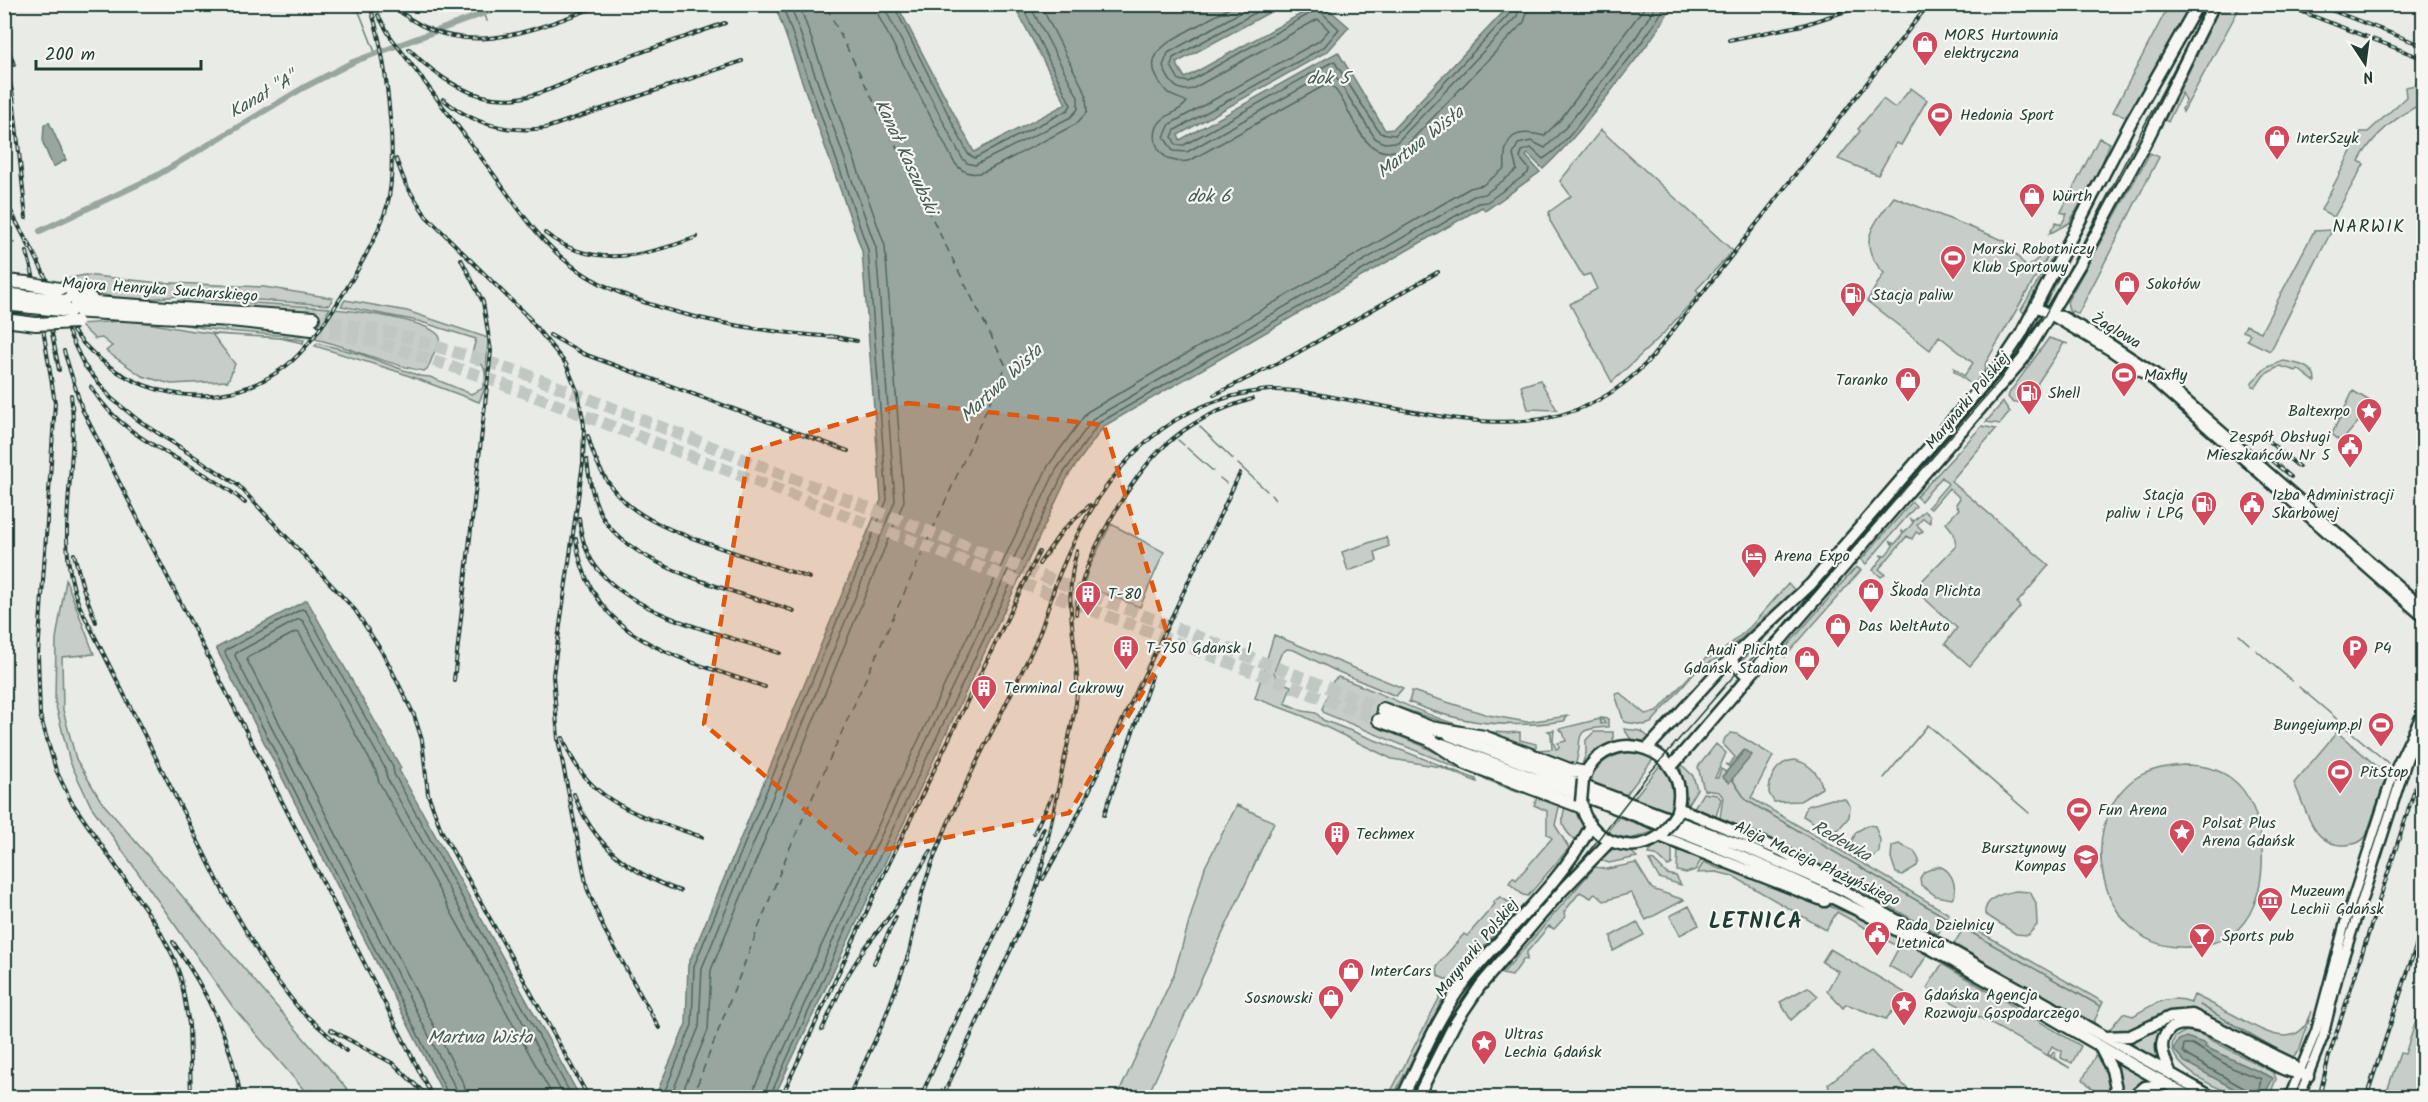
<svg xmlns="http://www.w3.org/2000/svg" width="2428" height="1102" viewBox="0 0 2428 1102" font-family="Kalam,sans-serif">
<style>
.green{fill:#c7cec9;stroke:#73867e;stroke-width:1.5}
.water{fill:#99a6a0;stroke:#687c75;stroke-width:1.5}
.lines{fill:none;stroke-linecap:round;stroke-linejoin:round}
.shore{stroke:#50675f;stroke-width:1.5}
.stream{stroke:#687c75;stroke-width:1.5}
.canal{stroke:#99a6a0;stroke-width:6}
.ferry{stroke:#445c54;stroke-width:1.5;stroke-dasharray:8 6;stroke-linecap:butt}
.highway-tunnel{stroke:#c1c8c3;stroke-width:12;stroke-dasharray:12 6;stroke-linecap:butt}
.minor-casing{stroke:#1f3d34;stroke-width:13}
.major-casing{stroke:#1f3d34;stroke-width:15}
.highway-casing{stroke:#1f3d34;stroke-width:16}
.minor{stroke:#f6f6f2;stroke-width:8}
.major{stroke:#f6f6f2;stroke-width:10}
.highway{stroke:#f6f6f2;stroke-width:12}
.tram{stroke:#1f3d34;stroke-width:1.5}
.rail-casing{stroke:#1f3d34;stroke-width:4}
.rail{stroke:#f6f6f2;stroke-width:1.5;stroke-dasharray:4.5;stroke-linecap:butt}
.major-bridge-casing{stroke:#1f3d34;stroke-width:15;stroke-linecap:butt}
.highway-bridge-casing{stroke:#1f3d34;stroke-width:16;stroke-linecap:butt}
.major-bridge{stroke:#f6f6f2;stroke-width:10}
.highway-bridge{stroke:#f6f6f2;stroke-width:12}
.marked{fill:#de580e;fill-opacity:0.2;stroke:#de580e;stroke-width:4.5;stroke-dasharray:12 8;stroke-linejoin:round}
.labels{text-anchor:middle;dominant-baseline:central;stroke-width:4.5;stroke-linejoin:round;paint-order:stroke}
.poi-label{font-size:16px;fill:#1f3d34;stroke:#f6f6f2;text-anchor:start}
.street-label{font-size:16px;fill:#1f3d34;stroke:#f6f6f2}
.water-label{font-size:18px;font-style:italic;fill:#445c54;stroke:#f6f6f2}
.neighbourhood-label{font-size:18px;letter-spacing:1.5px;fill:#1f3d34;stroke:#f6f6f2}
.district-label{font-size:22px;font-weight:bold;letter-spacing:1.5px;fill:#1f3d34;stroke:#f6f6f2}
</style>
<rect width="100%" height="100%" fill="#e9ebe7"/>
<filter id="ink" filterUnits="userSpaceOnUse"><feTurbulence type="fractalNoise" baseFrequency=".0167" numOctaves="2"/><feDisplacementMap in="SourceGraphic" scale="12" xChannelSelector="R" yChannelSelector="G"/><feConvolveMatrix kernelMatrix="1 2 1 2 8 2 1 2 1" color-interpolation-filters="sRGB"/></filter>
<g filter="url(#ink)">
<path class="green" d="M2222 4 2241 5 2183 112 2182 109 2186 101 2182 93 2168 122 2165 120Z
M2169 5H2190L2132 108 2125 116 2113 112Z
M2419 78 2423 80V103C2398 115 2372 136 2359 161L2364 164 2334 217 2321 210 2361 132H2368L2406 97 2405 87 2416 85Z
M1911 88 1927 100 1901 145 1896 143 1878 175 1838 159 1860 131 1858 129 1883 99 1895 108Z
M1601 130 1733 251 1696 290 1699 294 1662 335 1612 382 1570 304 1597 289 1590 274 1583 276 1550 221 1549 212 1571 196 1560 181Z
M2099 138 2110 143 2099 171 2069 223 2049 234 2056 222 2061 225 2067 214 2061 212Z
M2124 143 2126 144 2045 305 2082 224Z
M2150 153 2159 157 2078 314 2072 311 2070 314 2067 302Z
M1894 197 2005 241 2027 268 2044 253 2048 256 1986 362 1984 372 1973 386 1954 371V368L1964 376 1973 363 1939 336 1930 350 1867 301 1884 273C1855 243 1873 225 1894 197Z
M2332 230 2272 348 2270 351 2247 340 2250 334 2243 331 2246 325 2261 332 2314 231Z
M2052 257V264L2027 315 2021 310Z
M85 275 151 282 264 287 333 298 329 305 189 295 147 299 115 297 58 286 70 278Z
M185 299H197L330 308 312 338 215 330 174 323 274 329 300 312 175 301Z
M345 300 407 311 488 338 485 388 479 402 396 371 315 346 318 343 360 354 420 376 430 377 471 394 482 389C488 375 486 362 471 357L476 339 418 321 341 306Z
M334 309C353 311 434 320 440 338L428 368 424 371C390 366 351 347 315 339Z
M120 321C148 321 174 329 202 332 236 337 270 336 304 340L303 343 280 338 212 334 235 364 228 381 171 384 142 376 106 351 112 346 102 338 95 339 79 324Z
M2049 338 2068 344 2064 343 2037 384 2039 388 2030 389 2019 402 2013 403 2008 397 2010 392Z
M2283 361C2296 363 2316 366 2315 382L2298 369 2296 371 2280 366 2264 375 2256 387 2252 386V382L2266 368Z
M1540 380 1557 410 1528 409 1521 386Z
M2353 391 2373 403 2374 408H2370L2341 442 2332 434 2340 417 2347 420 2351 414 2344 410Z
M2003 402 2010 412 2000 424 1986 422Z
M1982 426 1996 429 1951 481 2049 565 2017 603 2020 607 1970 666 1945 644 1957 628 1914 589 1956 546 1954 533 1946 523 1959 509 1956 504 1960 498 1949 488 1931 509 1928 507 1948 484 1942 477 1921 501 1916 497Z
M1912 502 1916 506 1866 564 1861 560Z
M1924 511 1930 516V523L1923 518 1917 525 1923 531 1919 534 1916 532 1912 539 1907 536 1879 569 1885 574 1881 577 1873 570 1883 557 1880 555 1885 556 1893 546 1891 542 1895 544 1903 534 1901 530 1904 533 1913 523 1911 519 1914 521Z
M1111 524 1164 552 1140 607 1084 586 1088 570Z
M1386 537 1389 546 1375 552 1377 561 1348 571 1342 552Z
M1856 567 1861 570 1785 657 1781 653Z
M66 580 94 654 62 657 63 710 76 759 101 801 354 1097H310L233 1007 91 806 70 762 55 702 56 639Z
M1788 584 1795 590 1720 657 1699 668 1651 723 1644 725 1624 722 1615 694 1620 693 1645 714 1657 712 1706 658 1719 654 1750 627Z
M1811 591 1741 662 1744 655Z
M1274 635 1403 688 1396 696 1334 670 1294 650 1287 649 1281 654 1274 672 1278 681 1291 686 1285 703 1303 711 1316 713 1323 720 1476 779 1477 782 1441 767 1392 759 1303 716 1255 698Z
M1338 677C1394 696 1461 739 1520 732V740L1536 744V750L1552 749 1551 733 1548 731 1554 730 1553 741 1556 749 1559 748 1558 743 1566 741 1563 732 1559 729 1600 719 1601 724 1605 723 1601 718 1608 719V727C1569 729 1585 736 1575 766L1386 703 1377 727 1421 745 1454 762 1560 803 1555 825 1569 848 1528 896 1523 895 1509 883 1513 877 1516 880 1552 838 1547 834V811L1534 805 1538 795 1517 792 1324 713 1322 709 1333 681Z
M1412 691 1488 715 1527 722 1568 716 1564 721C1510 729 1459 724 1409 702Z
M1624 729 1641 731 1652 740 1644 743 1632 741Z
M1594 732H1613V741L1582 765 1586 753V740Z
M2337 732 2387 775 2366 836C2361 843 2355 844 2346 845 2311 847 2307 809 2294 783Z
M1731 733 1737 734 1773 756 1751 798 1949 914 1938 934 1794 852 1720 818 1723 797 1719 792 1704 790 1698 767 1716 744 1726 753 1715 778H1718L1721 769 1726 772 1722 777 1744 750 1730 767 1725 764 1729 765 1735 757 1723 744 1725 738Z
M1633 752 1654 758 1626 795 1589 782C1597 762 1612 754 1633 752Z
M1794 760C1807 762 1821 774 1822 788L1800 801 1774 802 1769 793C1769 777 1777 762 1794 760Z
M1680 763 1693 776 1697 789 1686 807Z
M1661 764C1672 778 1678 794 1671 812L1634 798Z
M2184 765C2201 765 2218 768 2232 779 2270 807 2272 896 2239 928 2223 943 2200 948 2179 947 2100 945 2074 826 2133 780 2148 769 2166 766 2184 765Z
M1703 793 1717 795 1721 799 1715 820 1692 811Z
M1832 799H1845L1850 806 1849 817 1838 830H1825L1803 816 1807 806Z
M1566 804C1583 814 1587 826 1578 843 1563 830 1559 824 1566 804Z
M1237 805 1274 822 1147 1097H1117L1174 974 1205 867Z
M1619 817 1656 831 1631 839 1606 833Z
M1868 825 1875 826 1880 840 1879 852 1872 857 1859 851 1852 841 1856 832Z
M1666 843 1672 846V864L1668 866 1656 855 1649 854 1653 846Z
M1899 844 1914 851 1919 860 1917 866 1902 875 1896 873 1891 858 1892 846Z
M1615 848 1629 850 1637 857 1609 863 1597 859Z
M1678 848 1702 859 1695 870 1686 873 1677 871Z
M1649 860 1654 861 1667 874 1676 876 1681 885 1659 878Z
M1704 862 1720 869H1733L1863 919 1927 955 1912 979 1889 966 1899 947 1837 912 1826 930 1733 876 1716 872 1697 873Z
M1636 863 1652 889 1684 900 1646 920 1631 893 1604 901 1595 893 1591 898 1580 892 1564 912 1565 917 1554 929 1549 926 1527 952V960L1524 959 1512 976 1502 974 1595 867 1607 869Z
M1938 866C1951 869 1955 882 1955 894L1952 899 1936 896 1921 885 1920 878 1924 872Z
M2016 891 2030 892 2036 903 2037 925 2028 935 2016 934 1985 914C1984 898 2003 893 2016 891Z
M1500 897 1517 907 1454 983 1438 976 1437 966 1440 962 1464 934 1467 936 1495 904 1493 902Z
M1689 906 1699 925 1680 935 1670 916Z
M1637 922 1644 935 1613 951 1611 936Z
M1966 924 2103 1002 2093 1024 1954 944Z
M1830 949 1904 992 1906 995 1886 1019 1846 1004 1843 1008 1827 991 1838 971 1822 962Z
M1942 964 2081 1046 2072 1063 2061 1058 2062 1051 2052 1046 2048 1054 2051 1056 2054 1051 2056 1053 2054 1058 2070 1068 1927 988Z
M1808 987 1818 996 1791 1020 1780 1002Z
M1443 991 1446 992 1393 1097H1388Z
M2194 995C2207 1001 2220 1008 2232 1014 2259 1028 2298 1057 2312 1011L2300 1049 2293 1057 2200 1014 2137 1030 2114 1032 2110 1029 2123 1013 2133 1016C2152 1005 2168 993 2191 1002Z
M2423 1000V1063L2415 1097H2385L2400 1053 2405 1054Z
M2173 1020 2207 1025 2169 1024 2163 1062 2120 1039Z
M2186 1031 2200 1034 2274 1073 2276 1079 2269 1097H2263L2271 1077 2205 1047 2206 1044 2179 1040 2177 1053 2185 1062 2249 1097C2229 1097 2157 1064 2175 1037Z
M1871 1051 1915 1097H1831L1828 1084Z
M2095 1056 2108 1071 2114 1097H2100L2083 1079Z
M2108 1059 2153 1083 2128 1097H2121Z"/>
<path class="water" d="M775 5H897L974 152 1066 104 1014 5H1283L1176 63 1185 78 1317 5H1324L1349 27 1328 51 1178 135 1180 140 1338 52 1385 130 1393 129 1510 5H1672C1659 31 1640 54 1622 77 1597 109 1573 141 1543 169L1528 154 1526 156 1540 172 1485 211 1482 207 1104 426 1068 476 774 1097H655L686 1024 688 965 881 500 862 251Z
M49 122 66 160 53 167 43 143 44 125Z
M307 600 401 768 399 770 580 1097H445L216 648Z
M1745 750 1752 755 1729 783 1722 777Z
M2186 1037 2206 1044 2205 1047 2273 1078 2263 1097H2249L2185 1062 2173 1049 2179 1040Z"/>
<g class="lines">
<path class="shore" d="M876 4 879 17 954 162C962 173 973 176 986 171L1076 124 1087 112 1086 94 1040 4
M885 4 887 13 962 158 967 163 975 165 1071 117 1078 109V97L1029 4
M893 4 968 154 975 158 1068 110 1071 105 1021 4
M1236 4C1221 13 1206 21 1191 29 1162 45 1137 59 1167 92 1173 98 1181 98 1187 102 1179 114 1160 114 1156 130 1151 152 1172 167 1191 160L1329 83C1354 104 1358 166 1403 149L1524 22 1530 4
M1255 4 1168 53 1163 66C1168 80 1176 94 1192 89L1318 19 1329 30 1319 41 1170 124 1164 137 1173 151 1187 152 1332 71 1375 138 1384 143 1397 142 1517 16 1521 4
M1271 4 1173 58 1171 66 1179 80 1188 82 1318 9 1339 29 1324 47 1175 130 1172 137 1176 145H1184L1334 61 1380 133 1395 135 1512 11 1513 4
M450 1098 225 653 226 650 302 609 306 611 393 767 394 774 573 1098
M458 1098 456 1089 235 656 236 653 299 619 303 621 385 768 387 778 565 1098
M467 1098 464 1085 247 660 248 657 296 632 299 633 376 771 379 782 554 1098
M662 1098 692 1025 694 966 887 500 868 250 782 4
M670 1098 699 1027 702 968 895 501 876 248 790 4
M680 1098 708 1030 711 970 904 501 885 246 799 4
M753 1098 755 1086 1048 466 1087 412 1470 188 1483 185 1505 168C1502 136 1516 128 1544 136L1560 120 1647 4
M762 1098 866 867 1056 470 1094 418 1474 196 1485 194 1517 170 1513 155 1518 144 1531 141 1545 148 1567 126 1635 39 1657 4
M769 1098 873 870 1063 474 1099 423 1478 203 1487 202 1528 173 1529 169 1520 158 1522 151 1531 148 1543 159C1567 145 1584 116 1601 94 1623 65 1649 37 1666 4
M2251 1098 2247 1090 2186 1055 2183 1051 2184 1044H2192L2232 1068 2261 1079 2257 1098"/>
<path class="stream" d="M356 4 375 52
M484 13 487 21
M4 248 15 242
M1200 427 1233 459
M1178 440 1184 445
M1187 448 1213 471
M1238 464 1267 491
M1220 478 1226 483
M1271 495 1275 500
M2239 635 2249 644
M2256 650 2292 681
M2299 687 2338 720
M2344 726 2388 763
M1884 778 1928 725 2029 813
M1732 779 1746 800 1945 917
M1965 929 2100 1006
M2200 1005 2285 1054
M4 1021 7 1024
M2346 1091 2360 1093
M2307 1092 2316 1097"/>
<path class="canal" d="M40 231 156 176 303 88 353 62 509 4"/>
<path class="ferry" d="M692 1098 788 852 1006 366 825 4"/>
<path class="highway-tunnel" d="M313 318 392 333 520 372 1383 709
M312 329 377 342 484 377 1379 720"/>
<g class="minor-casing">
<path id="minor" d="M2035 306 2109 350 2154 381 2424 618
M2051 315 2062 316 2103 339 2155 373 2424 608
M2289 1098 2316 1031 2346 919 2393 774 2424 709
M2299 1098 2323 1037 2338 975 2408 757 2424 724"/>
</g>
<g class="major-casing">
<path id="major" d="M1730 660 1749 677
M1449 735 1745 847 1841 889 2214 1098
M1442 744C1572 793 1706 837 1831 897 1954 956 2071 1032 2192 1098
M1647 749 1721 668 1811 584 2001 364 2021 334 2131 122 2198 4
M1671 767 2023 359 2080 264 2148 138 2214 4
M1583 779C1607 718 1697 749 1676 814
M1581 802C1586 840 1634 860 1663 833
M1678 808 1782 851 1828 877
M1660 836 1825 901
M2106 1037 2130 1036 2170 1017 2192 1015 2290 1063 2299 1072
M2100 1047 2112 1070 2118 1098
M2171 1074C2165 1060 2156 1044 2168 1031 2190 1005 2260 1061 2286 1070 2293 1073 2301 1073 2308 1076
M1402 1098C1421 1059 1437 1018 1463 984 1504 931 1559 886 1591 826
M1417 1098 1455 1023 1480 986 1558 895 1610 841
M2132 1098 2145 1087 2166 1084"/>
</g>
<g class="highway-casing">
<path id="highway" d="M4 281 27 283
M59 289 80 294 91 299
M4 294 30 297
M65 301 313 318
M4 304 32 307
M70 311 231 320 312 329
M4 320 36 324
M1383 709 1431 728 1484 737 1570 770 1586 773
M1379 720 1429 739 1466 763 1582 807"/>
</g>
<use href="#minor" class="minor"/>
<use href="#major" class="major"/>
<use href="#highway" class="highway"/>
<path class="tram" d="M1411 1098 1442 1033 1480 976 1587 854 1647 776 1731 679 1790 621 1999 381 2045 315 2208 4"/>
<g class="rail-casing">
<path id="rail" d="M391 4C459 66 530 31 604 4
M411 4 412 5
M2282 4 2424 59
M2315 4 2424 46
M1812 9 1830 4
M1791 11 1811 4
M378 15 390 36C422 79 454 121 486 164 513 200 537 241 575 268 641 315 757 332 837 337
M4 37 14 65
M1729 40 1803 25 1868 4
M409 49C443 84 486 110 536 94 558 88 578 76 600 68 641 51 683 38 725 23
M4 57 13 96 26 218
M443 99C472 124 508 133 546 128L742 61
M396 159 406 185 426 216 531 320
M4 198 30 248
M545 233C592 270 646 256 697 237
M28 241 59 305
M27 252 37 291 55 403 38 655 40 715 56 770 71 801 157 926 174 958 181 979 189 1024 191 1098
M53 300 84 365 111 398 138 420 238 485 355 610 384 655 414 715 422 740 428 794 441 830 589 1098
M46 302 59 370
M525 314 566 364 578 393 584 425 583 463 553 675 558 739 587 888 604 929 659 1028
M73 331C123 398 218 418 286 366 319 341 375 247 387 206 399 161 386 49 369 4
M550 335 584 354 848 451
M830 336 857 341
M64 351 82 409 433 1098
M91 387C127 447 196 459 245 503
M71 395C80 465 52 536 79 605L224 893 268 969 300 1010 346 1051
M1214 395 1290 357 1438 272
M588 436C606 508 652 524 715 546 747 557 779 568 810 578
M2267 440 2299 467
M2259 450 2291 477
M587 460C589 480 593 501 603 518 634 569 739 592 794 611
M579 518C581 538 587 558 601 573 639 617 725 635 780 653
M576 539C589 642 683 658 765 687
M74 554 83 588 96 622
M1039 564 1062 531 1090 505
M1076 614C1079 581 1092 553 1108 524 1144 458 1177 421 1252 399
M454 680 491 351 483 302 461 259
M563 738C587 805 642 816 702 837
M574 794C593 845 630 873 680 891
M1104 815 1152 676
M1034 833 1052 795
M1043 879 1073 825 1240 473
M173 942C207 991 231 1039 241 1098
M907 960C914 935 917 908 925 883 951 803 999 722 1035 644 1045 622 1050 598 1059 575 1085 511 1126 444 1190 412 1215 400 1242 392 1270 390 1298 389 1326 396 1354 401 1464 420 1566 452 1652 357L1929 4
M874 963 896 917
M843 983 864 949 893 912 931 851
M331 1030 394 1064 426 1095
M822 1030 847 975
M781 1098 884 874 1039 552
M848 1098 883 1023 909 953
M920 1098 1044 828
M942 1098 1030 908 1039 880 1076 704C1082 650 1060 608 1077 551
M2319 1098 2329 1056 2424 761
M2366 1098 2424 922"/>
</g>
<use href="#rail" class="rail"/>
<g class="major-bridge-casing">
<path id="major-bridge" d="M1581 802 1583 780
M1663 833 1676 814"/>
</g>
<g class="highway-bridge-casing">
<path id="highway-bridge" d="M27 283 59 289
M30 297 65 301
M32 307 70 311
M36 324 76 322"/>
</g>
<use href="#major-bridge" class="major-bridge"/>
<use href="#highway-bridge" class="highway-bridge"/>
</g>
</g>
<path class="marked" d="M908 403 1104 425 1171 646 1069 813 858 855 704 724 749 451Z"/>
<defs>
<g id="shop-pin" transform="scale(1.35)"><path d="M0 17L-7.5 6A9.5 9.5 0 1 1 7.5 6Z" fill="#d1495b" stroke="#f6f6f2"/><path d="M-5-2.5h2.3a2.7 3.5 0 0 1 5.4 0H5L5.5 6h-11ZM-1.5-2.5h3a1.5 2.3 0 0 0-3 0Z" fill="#fff"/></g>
<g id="stadium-pin" transform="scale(1.35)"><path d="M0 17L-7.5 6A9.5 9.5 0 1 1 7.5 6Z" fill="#d1495b" stroke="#f6f6f2"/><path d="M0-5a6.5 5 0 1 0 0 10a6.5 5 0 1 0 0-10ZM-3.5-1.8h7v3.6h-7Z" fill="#fff"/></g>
<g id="fuel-pin" transform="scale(1.35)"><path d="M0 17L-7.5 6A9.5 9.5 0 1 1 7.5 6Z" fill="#d1495b" stroke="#f6f6f2"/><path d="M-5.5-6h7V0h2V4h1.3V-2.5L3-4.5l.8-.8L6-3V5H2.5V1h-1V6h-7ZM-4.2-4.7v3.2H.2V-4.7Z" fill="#fff"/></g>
<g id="sight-pin" transform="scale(1.35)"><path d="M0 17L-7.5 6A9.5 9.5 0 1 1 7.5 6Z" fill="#d1495b" stroke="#f6f6f2"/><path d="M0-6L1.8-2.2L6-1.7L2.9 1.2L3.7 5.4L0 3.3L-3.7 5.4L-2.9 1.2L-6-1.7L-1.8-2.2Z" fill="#fff"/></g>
<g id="civic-pin" transform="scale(1.35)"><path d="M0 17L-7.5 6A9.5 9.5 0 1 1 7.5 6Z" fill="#d1495b" stroke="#f6f6f2"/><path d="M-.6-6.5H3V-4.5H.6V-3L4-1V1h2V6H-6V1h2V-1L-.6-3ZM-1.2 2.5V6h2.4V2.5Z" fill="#fff"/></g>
<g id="hotel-pin" transform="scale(1.35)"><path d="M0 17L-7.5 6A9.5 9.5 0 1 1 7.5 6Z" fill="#d1495b" stroke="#f6f6f2"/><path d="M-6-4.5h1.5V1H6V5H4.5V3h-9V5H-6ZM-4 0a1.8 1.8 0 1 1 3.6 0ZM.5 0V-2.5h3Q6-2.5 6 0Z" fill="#fff"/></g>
<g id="building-pin" transform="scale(1.35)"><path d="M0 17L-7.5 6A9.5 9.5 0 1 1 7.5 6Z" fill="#d1495b" stroke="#f6f6f2"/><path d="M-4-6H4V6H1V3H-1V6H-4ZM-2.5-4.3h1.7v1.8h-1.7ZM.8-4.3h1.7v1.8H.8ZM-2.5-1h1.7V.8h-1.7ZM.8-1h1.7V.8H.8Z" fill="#fff"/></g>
<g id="parking-pin" transform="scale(1.35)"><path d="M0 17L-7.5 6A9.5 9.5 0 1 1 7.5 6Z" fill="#d1495b" stroke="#f6f6f2"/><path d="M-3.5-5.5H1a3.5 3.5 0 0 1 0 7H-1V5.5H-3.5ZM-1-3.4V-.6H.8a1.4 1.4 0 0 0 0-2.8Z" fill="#fff"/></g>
<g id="school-pin" transform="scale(1.35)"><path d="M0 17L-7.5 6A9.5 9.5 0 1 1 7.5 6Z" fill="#d1495b" stroke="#f6f6f2"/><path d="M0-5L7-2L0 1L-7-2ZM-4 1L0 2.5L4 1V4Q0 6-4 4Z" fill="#fff"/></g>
<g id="museum-pin" transform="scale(1.35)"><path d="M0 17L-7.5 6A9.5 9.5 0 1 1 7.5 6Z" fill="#d1495b" stroke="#f6f6f2"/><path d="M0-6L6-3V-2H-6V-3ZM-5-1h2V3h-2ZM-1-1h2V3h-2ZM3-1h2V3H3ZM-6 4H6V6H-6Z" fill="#fff"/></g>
<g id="bar-pin" transform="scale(1.35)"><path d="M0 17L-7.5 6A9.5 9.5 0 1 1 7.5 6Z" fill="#d1495b" stroke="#f6f6f2"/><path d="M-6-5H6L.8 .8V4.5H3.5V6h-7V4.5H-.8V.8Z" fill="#fff"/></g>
</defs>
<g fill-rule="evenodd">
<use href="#shop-pin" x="1925" y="44"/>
<use href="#stadium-pin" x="1940" y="115"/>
<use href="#shop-pin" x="2277" y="138"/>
<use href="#shop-pin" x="2032" y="196"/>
<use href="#stadium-pin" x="1953" y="258"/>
<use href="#shop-pin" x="2127" y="284"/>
<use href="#fuel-pin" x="1853" y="295"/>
<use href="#stadium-pin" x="2124" y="375"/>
<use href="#shop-pin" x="1908" y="380"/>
<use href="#fuel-pin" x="2029" y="393"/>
<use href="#sight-pin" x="2369" y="411"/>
<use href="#civic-pin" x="2350" y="446"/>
<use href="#fuel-pin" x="2204" y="504"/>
<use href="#civic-pin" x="2252" y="504"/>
<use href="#hotel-pin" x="1754" y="556"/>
<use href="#shop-pin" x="1871" y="591"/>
<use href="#building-pin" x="1088" y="594"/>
<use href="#shop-pin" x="1838" y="626"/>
<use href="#building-pin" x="1126" y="648"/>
<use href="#parking-pin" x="2355" y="648"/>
<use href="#shop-pin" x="1807" y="659"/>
<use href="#building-pin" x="984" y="688"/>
<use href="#stadium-pin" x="2381" y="725"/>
<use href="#stadium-pin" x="2340" y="772"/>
<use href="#stadium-pin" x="2079" y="810"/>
<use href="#sight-pin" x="2182" y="832"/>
<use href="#building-pin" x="1337" y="834"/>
<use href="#school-pin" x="2086" y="857"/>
<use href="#museum-pin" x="2270" y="900"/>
<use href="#civic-pin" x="1877" y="934"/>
<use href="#bar-pin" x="2202" y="936"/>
<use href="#shop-pin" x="1351" y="971"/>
<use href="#shop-pin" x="1331" y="998"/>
<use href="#sight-pin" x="1904" y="1004"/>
<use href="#sight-pin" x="1484" y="1043"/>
</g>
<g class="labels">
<g class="poi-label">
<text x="1944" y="35">MORS Hurtownia<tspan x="1944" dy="18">elektryczna</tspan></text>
<text x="1960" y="115">Hedonia Sport</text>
<text x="2296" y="138">InterSzyk</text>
<text x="2052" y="196">Würth</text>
<text x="1972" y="249">Morski Robotniczy<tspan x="1972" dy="18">Klub Sportowy</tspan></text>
<text x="2146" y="284">Sokołów</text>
<text x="1872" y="295">Stacja paliw</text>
<text x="2144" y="375">Maxfly</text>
<text x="1888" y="380" text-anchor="end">Taranko</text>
<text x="2048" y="393">Shell</text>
<text x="2350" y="411" text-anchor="end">Baltexrpo</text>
<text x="2330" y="437" text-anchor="end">Zespół Obsługi<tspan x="2330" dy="18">Mieszkańców Nr 5</tspan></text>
<text x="2184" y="495" text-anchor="end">Stacja<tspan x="2184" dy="18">paliw i LPG</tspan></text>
<text x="2272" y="495">Izba Administracji<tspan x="2272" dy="18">Skarbowej</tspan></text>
<text x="1774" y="556">Arena Expo</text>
<text x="1890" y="591">Škoda Plichta</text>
<text x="1108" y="594">T-80</text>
<text x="1858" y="626">Das WeltAuto</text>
<text x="1146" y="648">T-750 Gdansk I</text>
<text x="2374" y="648">P4</text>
<text x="1788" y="650" text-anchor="end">Audi Plichta<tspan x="1788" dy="18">Gdańsk Stadion</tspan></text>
<text x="1004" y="688">Terminal Cukrowy</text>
<text x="2362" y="725" text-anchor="end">Bungejump.pl</text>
<text x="2360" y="772">PitStop</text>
<text x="2098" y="810">Fun Arena</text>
<text x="2202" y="823">Polsat Plus<tspan x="2202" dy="18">Arena Gdańsk</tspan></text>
<text x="1356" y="834">Techmex</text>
<text x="2066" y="848" text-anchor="end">Bursztynowy<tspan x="2066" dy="18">Kompas</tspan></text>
<text x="2290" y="891">Muzeum<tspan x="2290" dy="18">Lechii Gdańsk</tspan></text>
<text x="1896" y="925">Rada Dzielnicy<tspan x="1896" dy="18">Letnica</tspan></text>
<text x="2222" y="936">Sports pub</text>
<text x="1370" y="971">InterCars</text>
<text x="1924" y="995">Gdańska Agencja<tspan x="1924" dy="18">Rozwoju Gospodarczego</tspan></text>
<text x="1312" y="998" text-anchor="end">Sosnowski</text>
<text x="1504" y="1034">Ultras<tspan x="1504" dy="18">Lechia Gdańsk</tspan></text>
</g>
<g class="street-label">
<text transform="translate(160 290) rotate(4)">Majora Henryka Sucharskiego</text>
<text transform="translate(2116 331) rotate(31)">Żaglowa</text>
<text transform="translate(1968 401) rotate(-50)">Marynarki Polskiej</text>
<text transform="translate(1817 864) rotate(25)">Aleja Macieja Płażyńskiego</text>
<text transform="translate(1477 948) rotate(-51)">Marynarki Polskiej</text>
</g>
<g class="water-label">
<text x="1328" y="79">dok 5</text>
<text transform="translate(263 96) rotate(-30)">Kanał "A"</text>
<text transform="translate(1421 143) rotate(-38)">Martwa Wisła</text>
<text transform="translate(905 157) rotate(65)">Kanał Kaszubski</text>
<text x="1209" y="197">dok 6</text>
<text transform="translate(1002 384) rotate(-43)">Martwa Wisła</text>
<text transform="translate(1841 842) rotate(30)">Redewka</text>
<text x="480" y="1038">Martwa Wisła</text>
</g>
<g class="neighbourhood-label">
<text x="2369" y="227">NARWIK</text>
</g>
<g class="district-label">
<text x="1756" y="922">LETNICA</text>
</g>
</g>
<rect width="2428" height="1102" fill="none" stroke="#f6f6f2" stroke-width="24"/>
<rect x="12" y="12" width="2404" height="1078" fill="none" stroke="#1f3d34" stroke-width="2" filter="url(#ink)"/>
<g transform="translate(2365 63) rotate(167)" stroke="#f6f6f2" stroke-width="4.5" paint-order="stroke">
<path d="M0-4.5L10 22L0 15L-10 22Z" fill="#1f3d34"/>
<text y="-9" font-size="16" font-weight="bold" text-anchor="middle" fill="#1f3d34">N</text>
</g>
<path d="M36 60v9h165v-9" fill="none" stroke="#1f3d34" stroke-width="3"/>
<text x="45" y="60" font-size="18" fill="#1f3d34" stroke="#f6f6f2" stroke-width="4.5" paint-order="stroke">200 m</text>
</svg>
